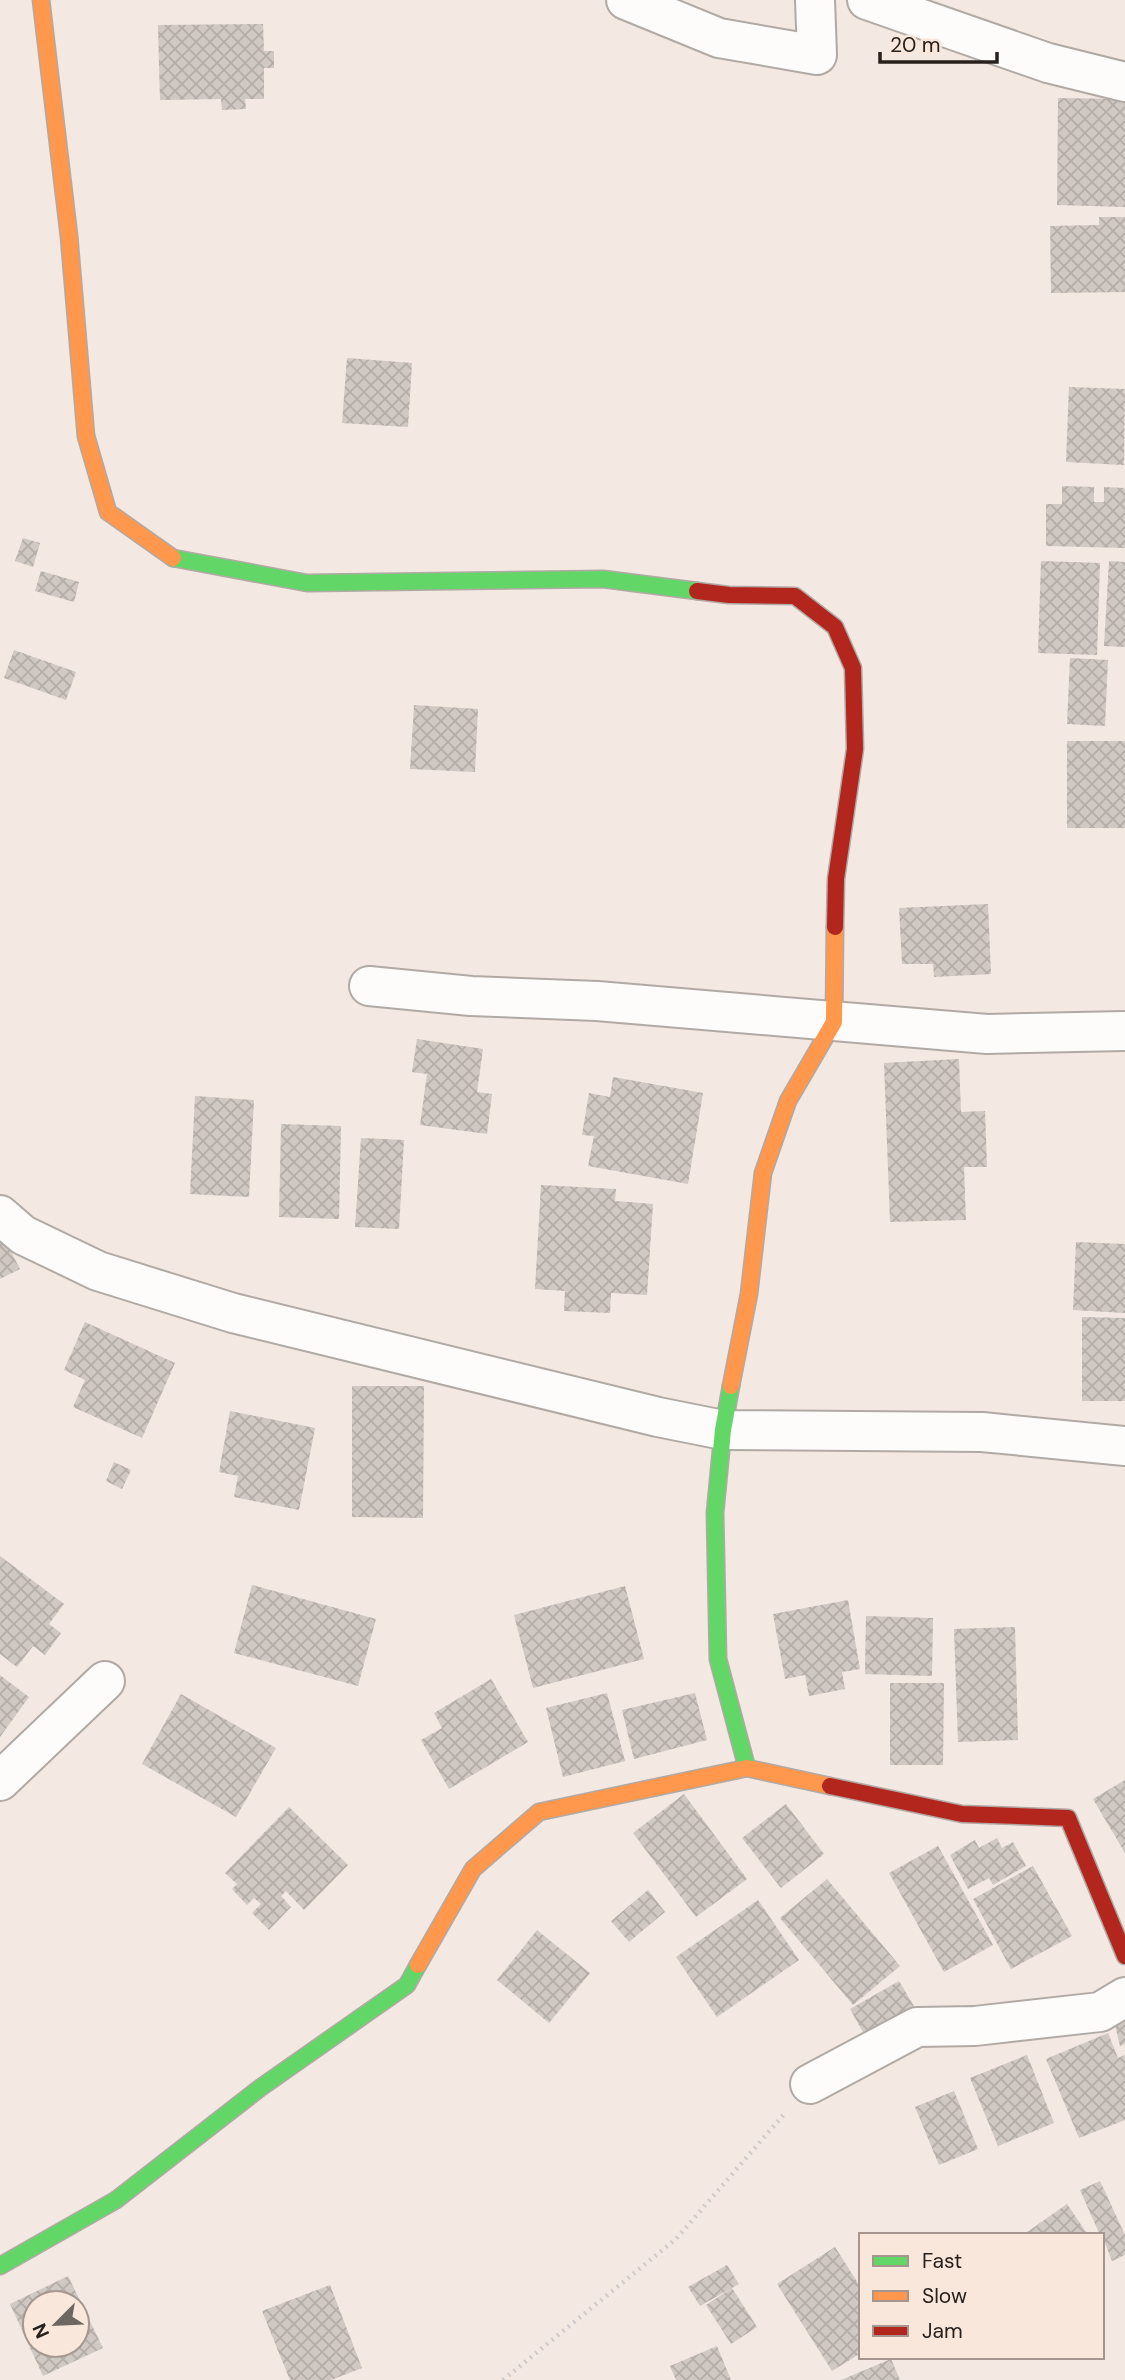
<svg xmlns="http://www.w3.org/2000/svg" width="1125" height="2380" viewBox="0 0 1125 2380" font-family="'DM Sans',sans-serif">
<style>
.building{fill:url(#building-cross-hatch);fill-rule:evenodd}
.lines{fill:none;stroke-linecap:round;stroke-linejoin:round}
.street-casing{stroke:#b1a9a4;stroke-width:42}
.fast-casing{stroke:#b1a9a4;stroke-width:19}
.slow-casing{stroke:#b1a9a4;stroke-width:19}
.jam-casing{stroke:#b1a9a4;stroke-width:19}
.path{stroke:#cfcbca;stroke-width:4.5;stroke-dasharray:2 5;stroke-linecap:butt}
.street{stroke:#fdfcfb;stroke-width:38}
.fast{stroke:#63d668;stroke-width:16}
.slow{stroke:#ff974d;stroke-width:16}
.jam{stroke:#b3261e;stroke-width:16}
</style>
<defs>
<pattern id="building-cross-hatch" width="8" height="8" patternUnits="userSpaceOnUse" patternTransform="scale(1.75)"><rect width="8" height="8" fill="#d0c8c3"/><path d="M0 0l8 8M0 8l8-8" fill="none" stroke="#b3aca7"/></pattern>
</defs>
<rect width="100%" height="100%" fill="#f3e8e2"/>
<path class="building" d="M263 24 264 51H274V68H264V99H245L246 109 222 110 221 99 160 100 158 25Z
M1058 98 1125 99V207L1057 205Z
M1099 217H1125V292L1051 293 1050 226 1099 225Z
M347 358 412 363 408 427 342 423Z
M1069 387 1125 389 1124 465 1066 462Z
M1062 486 1094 487V502H1104V487L1125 488V548L1046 546V504H1062Z
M23 538 40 543 33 567 15 561Z
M1041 561 1100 563 1097 655 1038 653Z
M1109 561 1125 562V647L1104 646Z
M41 571 79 582 74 602 35 591Z
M14 650 76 672 66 700 4 678Z
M1070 658 1108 660 1105 726 1067 724Z
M414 705 478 709 475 772 410 769Z
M1067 741H1125V828H1067Z
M988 904 991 974 934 977 933 964H902L899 908Z
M417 1039 483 1049 477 1092 492 1094 487 1134 420 1125 427 1074 412 1072Z
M959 1059 961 1112 985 1111 987 1167H964L966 1220 890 1222 884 1063Z
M613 1077 703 1093 688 1184 588 1166 594 1136 582 1135 589 1093 610 1097Z
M195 1096 254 1100 249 1197 190 1194Z
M281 1124 341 1126 339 1219 279 1217Z
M361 1138 404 1140 399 1229 355 1227Z
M541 1185 616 1189 615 1201 653 1204 647 1295 611 1293 610 1313 564 1311 565 1291 535 1289Z
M0 1231 20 1269 0 1279Z
M1076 1242 1125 1244V1313L1073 1310Z
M1082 1317 1125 1318V1401H1082Z
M85 1322 175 1363 142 1438 73 1407 85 1380 64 1370Z
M352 1386H424L423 1518 352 1517Z
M230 1411 315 1428 299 1510 234 1497 238 1476 219 1472Z
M114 1462 131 1470 122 1489 106 1481Z
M0 1556 64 1604 49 1624 61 1633 45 1655 33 1646 17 1667 0 1654Z
M252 1585 376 1619 358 1686 234 1653Z
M625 1586 644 1659 533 1688 514 1615Z
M848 1600 860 1669 842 1672 845 1689 809 1696 805 1675 785 1679 773 1614Z
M866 1616 933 1618 932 1676 865 1674Z
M1015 1627 1018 1740 958 1742 954 1629Z
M0 1675 29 1697 0 1737Z
M491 1679 528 1742 449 1789 421 1740 442 1728 434 1713Z
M890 1683H944L943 1765H890Z
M607 1693 625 1761 563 1777 546 1708Z
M695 1693 707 1740 634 1759 622 1710Z
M181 1694 276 1748 236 1817 142 1764Z
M1125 1780V1853L1093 1799Z
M684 1794 747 1879 696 1917 633 1833Z
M786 1804 824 1854 781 1888 742 1838Z
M289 1807 348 1865 304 1910 286 1891 281 1896 291 1907 269 1930 252 1913 261 1904 254 1898 247 1905 232 1889 237 1884 225 1873Z
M997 1838 1002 1848 1013 1842 1026 1866 993 1885 989 1878 968 1889 950 1855 975 1840 979 1848Z
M938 1846 993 1945 944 1972 889 1873Z
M1033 1866 1072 1936 1011 1969 973 1899Z
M827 1879 900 1966 853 2005 780 1918Z
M648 1890 665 1912 629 1942 611 1921Z
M758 1900 799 1960 717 2017 676 1957Z
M537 1930 590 1973 549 2023 497 1980Z
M899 1981 918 2013 868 2041 850 2009Z
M1125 2018V2044L1120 2046 1114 2021Z
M1108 2033 1118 2058 1125 2055V2120L1079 2138 1046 2059Z
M1027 2055 1054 2123 998 2146 970 2078Z
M954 2091 978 2149 939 2165 915 2107Z
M1100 2181 1125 2235V2255L1112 2261 1102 2235H1100L1080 2190Z
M1067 2204 1088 2235H1023Z
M835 2247 861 2288V2353L832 2371 777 2284Z
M727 2265 739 2284 700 2306 688 2287Z
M68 2276 103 2348 43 2376 10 2304ZM35 2303H77V2345H35Z
M330 2285 362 2368 331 2380H290L262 2311Z
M732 2288 757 2327 731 2344 706 2305Z
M717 2346 731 2380H676L670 2366Z
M891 2359 900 2380H841Z"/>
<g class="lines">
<g class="street-casing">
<path id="street" d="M626 0 719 38 817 55 815 0
M867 0 1048 63 1125 82
M369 986 471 996 597 1001 987 1034 1125 1031
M0 1215 23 1235 98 1271 233 1313 658 1417 723 1430 982 1432 1125 1446
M0 1781 105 1681
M810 2084 917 2027 975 2026 1100 2012 1125 1997"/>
</g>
<g class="fast-casing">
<path id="fast" d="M173 558 307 583 603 579 697 591
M731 1386 723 1430 715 1513 718 1659 747 1768
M0 2266 116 2200 260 2088 407 1985 418 1965"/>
</g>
<g class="slow-casing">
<path id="slow" d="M41 0 69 236 86 436 108 512 173 558
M731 1386 749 1294 763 1173 788 1101 834 1022 835 927
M418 1965 473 1869 539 1812 747 1768 830 1786"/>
</g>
<g class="jam-casing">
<path id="jam" d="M697 591 729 595 795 596 835 627 853 668 855 749 836 879 835 927
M830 1786 962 1814 1068 1818 1125 1956"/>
</g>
<path class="path" d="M503 2380 676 2239 786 2112"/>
<use href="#street" class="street"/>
<use href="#fast" class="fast"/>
<use href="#slow" class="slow"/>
<use href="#jam" class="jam"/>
</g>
<rect x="859" y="2233" width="245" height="126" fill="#f9e7dc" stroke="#a5978f" stroke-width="2"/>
<rect x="873" y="2256" width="35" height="10" fill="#63d668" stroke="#a5978f" stroke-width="2"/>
<text x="922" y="2268" font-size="21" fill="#27201c">Fast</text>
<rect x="873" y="2291" width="35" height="10" fill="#ff974d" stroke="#a5978f" stroke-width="2"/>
<text x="922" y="2303" font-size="21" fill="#27201c">Slow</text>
<rect x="873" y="2326" width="35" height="10" fill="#b3261e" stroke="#a5978f" stroke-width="2"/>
<text x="922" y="2338" font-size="21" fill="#27201c">Jam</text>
<g transform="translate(56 2324) rotate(246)"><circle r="33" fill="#f9e7dc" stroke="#a5978f" stroke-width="2"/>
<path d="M0-5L12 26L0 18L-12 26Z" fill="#6e6661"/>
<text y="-10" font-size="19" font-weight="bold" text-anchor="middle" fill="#27201c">N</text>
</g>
<path d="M880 52v10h117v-10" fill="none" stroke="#27201c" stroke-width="3.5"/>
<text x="890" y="52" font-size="21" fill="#27201c" stroke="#f9e7dc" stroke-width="5" paint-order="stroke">20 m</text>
</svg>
